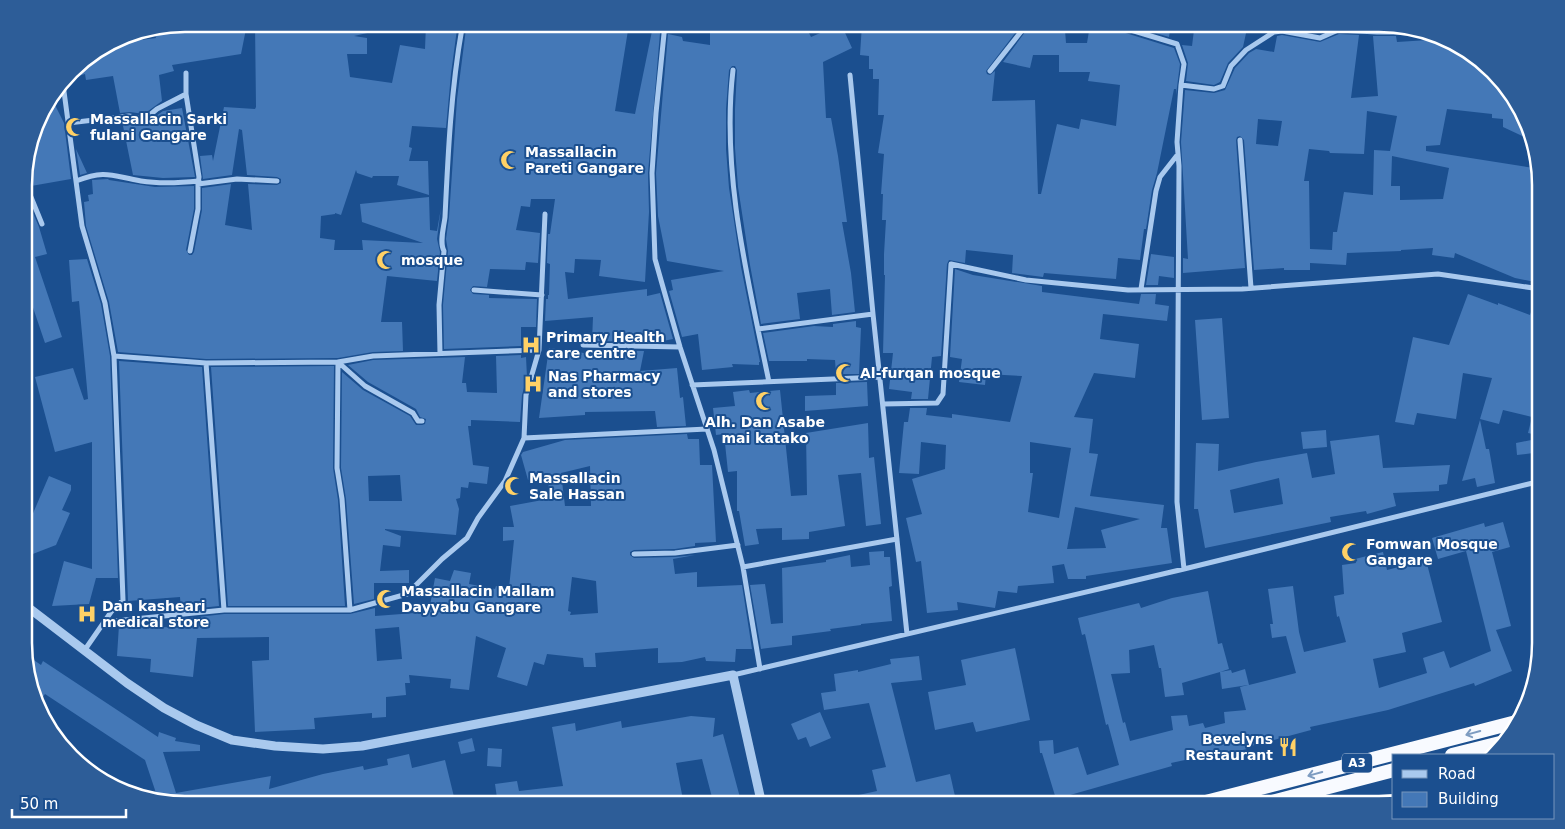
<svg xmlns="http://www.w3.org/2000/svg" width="1565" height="829" viewBox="0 0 1565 829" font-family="'DejaVu Sans',sans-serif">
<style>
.building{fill:#4478b7;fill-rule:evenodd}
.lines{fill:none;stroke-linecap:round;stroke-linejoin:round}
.minor{stroke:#a9c9ee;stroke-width:5}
.tertiary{stroke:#a9c9ee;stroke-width:9}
.trunk{stroke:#f8faff;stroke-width:14}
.oneway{stroke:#7e9cc1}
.labels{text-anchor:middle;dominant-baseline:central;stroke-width:4;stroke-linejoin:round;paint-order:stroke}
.shield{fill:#1b4f8f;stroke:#bbcadd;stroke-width:1}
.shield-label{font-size:12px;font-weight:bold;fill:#fff}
.poi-label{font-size:14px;font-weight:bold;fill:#fff;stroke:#1b4f8f;text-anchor:start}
.rim{fill:none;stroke:#fff;stroke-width:2.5}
</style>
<rect width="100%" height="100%" fill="#1b4f8f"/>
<path class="building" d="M207 24H247L241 54 172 65 174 71 159 75 162 101 144 114 130 112 120 113 113 76 86 80 85 74 78 76 77 67 79 64 110 44 156 38 154 31 180 25 181 29Z
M255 24H276V26L314 28V26L338 28V24H385V29L354 36 367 38V54H347L350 77 392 83 400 45 425 49 426 24H456L457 29 451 74 446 128 412 126 409 147 412 148 409 161H428L429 195 397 185 399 176H373L372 178 357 173 356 170 341 215 335 213V214L321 216 320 238 335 240 334 250H363L362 240 423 243 362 222 360 204 429 197 430 230 437 231 441 208 437 239 440 252 437 281 387 276 381 322H402L403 351 373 352 338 358 206 359 118 352 109 302 86 226 84 202 89 201 88 195 93 194 92 180 108 179 109 180 155 187 194 186V209L186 250 189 255H192L194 252 202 210V188L231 184 225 225 252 230 248 184 277 185 281 183V179L277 177 247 175 242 130 239 129 232 175 203 179 200 156 212 155 213 161 224 107 255 109 256 107Z
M465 24H629L615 111 635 114 652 31 660 33 648 173 649 212 645 282 599 276 601 260 575 259 574 273 565 272 568 299 647 289V296L660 293 673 339 663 341V342L592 341 593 317 545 321 546 299H548V295H549L550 264 547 263 548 234H550L555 199H531L530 207 521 206 516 230 540 233 538 263 526 262 525 270 490 269 487 287 473 286 470 290 473 294 489 295V298L537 299 536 327H521V346L444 349 443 305 448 251 446 239 449 217 457 99 466 29Z
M737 24H762L760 30 780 27 781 33 807 29 811 37 841 24 852 48 823 62 826 118H831L838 156 847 222H842L851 273 855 312 832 315 830 289 797 293 800 319 761 324 750 265 738 187 735 148V109L737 70 735 66H732L729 70 726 109V149L729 188 741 267 760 362H759V365L732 364 733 367 702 370 698 334 682 337 669 291 673 290 671 280 724 271 667 261 658 216 656 173 668 34 682 37 683 41 710 45V27H736Z
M862 24H930L929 28 955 24H1022L986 71 987 74 990 75 995 71 992 101 1035 100 1038 194H1041L1057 124 1079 129 1081 119 1116 126 1120 85 1088 81 1090 72H1059V55H1033L1030 68 1003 62 1031 24H1055V31L1065 30 1066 43H1087L1089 31 1099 33 1100 29 1116 32V30L1174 48 1180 64 1176 95V89H1174L1157 173 1152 190 1146 229H1144L1140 260 1118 258 1116 279 1044 273 1043 277 1012 273 1013 255 966 250 965 263 949 260 947 264 941 356 932 357 928 399H911L912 392 889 389 893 353H883L885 275H884V254L886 220H882L883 194H881L884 154 878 153 884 115H878L879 79H873V69H869V56L860 55Z
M1125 24H1171L1169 37Z
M1208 24H1248L1243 47 1228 63 1220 82 1214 85 1186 81 1188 63 1182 45 1192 46 1194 30 1206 32Z
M1292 24H1360V27L1337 26 1319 33 1292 28Z
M1339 34 1359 35 1351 98 1378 96 1373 36H1396L1397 42 1444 39 1451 41 1514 95 1531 140 1503 127V119L1492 118V114L1447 109 1440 145 1426 146V151L1540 169V228L1537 243 1540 244V283L1515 278 1455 253 1454 258 1432 255 1433 248 1401 250V251L1347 253 1346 265 1310 263V270H1284V268L1254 270 1244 140 1240 136 1237 137 1236 140 1245 268 1183 273V258L1188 259 1181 142 1185 90 1214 93 1225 90 1235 68 1249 53 1256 49 1274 52 1277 36 1282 35 1320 42ZM1367 111 1397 116 1390 151 1374 150 1373 195 1344 192 1337 232H1333L1332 250 1310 249 1309 181H1304L1309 149 1329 151 1330 153 1364 154ZM1258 119 1282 121 1278 146 1256 144ZM1392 156 1449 168 1443 199 1400 200V186H1391Z
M52 99 64 123 71 179 31 186 28 178 24 174 41 114Z
M182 108 195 177 163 178 133 175 122 121 129 120 146 123 163 111Z
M76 149 87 173 80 175Z
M24 192 39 227 47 254 35 257 62 337 45 343 24 281Z
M1151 254 1174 257V278L1159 276 1158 285H1146Z
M87 259 101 304 110 356 118 578H96L89 604 52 606 64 561 92 569V442L55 452 35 377 73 368 84 400 88 399 79 301 72 302 69 260Z
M955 269 973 275 1042 286V292L1139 304 1141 294H1156L1155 304 1169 306 1167 321 1103 314 1100 339 1139 344 1135 378 1094 373 1074 417 1093 419 1089 453 1098 454 1090 496 1164 505 1161 528H1167L1172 563 1086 576V579H1068L1064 564 1052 566 1054 583 1018 586 1017 593 998 591 995 608 957 602 958 610 927 613 921 561 916 562 906 518 922 514 912 479 945 469 946 445 921 442 919 474 899 473 904 422H908L910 408H927L926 415 952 418V414L1010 422 1022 376 986 374 985 385 959 382 962 359 950 357ZM1030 442 1071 448 1059 518 1028 512 1033 473H1030ZM1075 507 1140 519 1101 530 1106 548 1067 549Z
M1468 294 1498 305V303L1530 315 1531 312 1540 315 1541 436 1528 433 1532 417 1503 410 1499 424 1480 419 1492 378 1463 373 1456 419 1417 413 1414 425 1395 422 1413 337 1449 345Z
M1222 318 1229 418 1202 420 1195 320Z
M856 321V327L861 328 859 374H836L835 360 807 359V361H769L763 333 814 326 833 327V324Z
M549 348 591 354V350L644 351 640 371 677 368 680 398 683 397 686 426 657 427 655 411 585 412V415L539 418Z
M521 355V358L526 357 527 377 522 395 520 422 471 420V426H468L473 465 489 467 487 484 469 482 468 488 461 487 460 498 456 499 459 509 456 535 385 529V530L401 536 400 547 383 545 380 571 409 570V583H374V599L354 604 346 499 341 468 342 372 363 390 410 416 416 425H422L425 424 426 419 420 417 416 409 368 382 348 365 373 360 465 357 462 383H466L467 392 497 393 496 356ZM400 475 402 501H369L368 476Z
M119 361 202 367 219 606 181 610 180 597 128 601Z
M334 366 333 468 338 500 345 606H228L211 367Z
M867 382 868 406 805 411V396L836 395V383Z
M749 390 750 393 780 390 791 496 807 495 806 433 868 423 869 458 874 457 881 524 866 526 861 473 838 475 845 526 809 532V539L782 540V528L756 529 759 544 745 546 739 511H737V471L728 472 724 434 716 435 713 408 735 406 733 392Z
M1480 420 1486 449H1489L1495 483 1477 487 1475 478 1462 481Z
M1326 430 1327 447 1303 449 1301 432Z
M687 434 688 439H699L700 465H712L716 542 695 543V546L675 549 634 550 630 552V555L634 558 675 557 695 555 673 559 675 574 697 572V587L742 585 752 649H736L735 662 706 661 705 657 682 662 658 663V648L595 653 596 667H584L583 658 547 654 544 665 534 662 527 686 497 677 506 648 476 636 469 690 450 688 451 679 409 675 410 683H405L406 695 386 697V717L372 718V713L314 718 315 729 255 732 252 661 269 660V637L197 638 193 677 150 672 151 659 117 656 119 625 133 624 175 628 181 619 224 614H350L375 608V616L415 613V611H429L435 578 450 581 454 570 471 573 469 584 495 589 496 586 509 588 514 540 503 541V527H514L510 506 548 499 549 474 528 480 521 455 523 452 565 440ZM590 466 591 506H565L561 473ZM572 577 596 581 598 613 570 615 571 612 568 611ZM399 627 402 659 377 661 375 629Z
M1379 435 1383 468 1450 465 1447 484 1439 485V491L1393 493 1396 506 1367 514 1366 511 1330 517 1331 522 1205 548 1198 509H1194L1196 443 1219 444 1218 471 1256 462 1307 453 1312 478 1335 474 1330 441ZM1279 478 1283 504 1234 513 1230 490Z
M1541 438V452L1517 455 1516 443Z
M49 476 71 485V490L62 510 70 513 56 545 25 557V532Z
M1503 522 1510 547 1492 552 1511 626 1496 630 1512 671 1475 686 1474 683 1388 710 1310 727 1311 730 1251 746V748L1214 757 1213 754 1171 763 1172 766 1056 799 1042 753H1040L1039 741 1053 740 1054 754 1078 747 1087 775 1119 765 1108 724 1106 725 1085 634 1082 635 1078 618 1139 603 1141 608 1172 598 1208 591 1218 644 1222 643 1229 669 1220 672 1231 670 1232 673 1245 669 1249 685 1296 673 1286 636 1272 638 1270 624H1273L1268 589 1293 586 1299 632 1304 652 1346 642 1339 616 1337 617 1334 596 1344 594 1342 565 1356 563 1355 559 1383 552 1387 570 1426 560 1442 622 1402 633 1406 652 1373 659 1379 688 1427 673 1423 658 1444 651 1450 668 1491 651 1466 551 1438 559 1432 538 1484 523 1485 527ZM1154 645 1159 668H1161L1165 697 1184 695 1182 683 1220 672 1222 689 1248 685 1240 687 1246 710 1224 712 1225 723 1205 728 1203 723 1189 726 1187 715 1171 716 1173 730 1130 741 1125 722 1123 723 1111 674 1130 673 1129 650Z
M884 551V557H890L892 586 889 587 892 621 861 624V625L830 629 831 631 792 636V645L761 649 750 585 765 584 771 624 783 623 782 568 826 562V560L850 555 851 567 870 565 869 552Z
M1015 648 1030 720 976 732 973 722 935 730 928 692 966 685 961 660Z
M25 654 41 665 43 661 158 737 159 732 176 738 175 741 200 745V751L163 752 176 793 271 776 269 789 323 774 363 766 364 770 388 765 387 759 409 754 412 768 445 760 456 805H368L367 796 320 805H185L150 797 157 796 145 760 45 694 40 701 25 665Z
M919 656 922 680 891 683 916 782 950 774 957 805H836V800L877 791 872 770 886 767 869 703 824 710 821 693 836 691 834 674 858 670V672L891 664 890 659Z
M820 712 831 738 810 747 806 737 798 740 791 724Z
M691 716 715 718 713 737 723 734 742 805H714L702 759 676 763 684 805H498L495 784 517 781 519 791 563 786 552 727 575 723 576 731 621 721 622 728Z
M472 738 475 751 461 754 458 742Z
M488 748 502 749 501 767 487 766Z"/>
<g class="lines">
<path class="minor" d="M665 24 656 113 652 173 655 259 680 347 714 450 743 567 760 669
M1111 24 1177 44 1184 64 1181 85 1177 142 1179 166 1177 502 1184 569
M733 70C721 174 748 280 769 382
M990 71 1027 24
M186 73V94L199 177 198 184V209L190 251
M850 75 873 314 907 634
M63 84 82 226 105 303 114 356 123 600 111 612 84 651
M1181 85 1214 89 1223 86 1231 66 1246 50 1274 32 1282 31 1320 38 1338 30 1377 32H1413
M68 123 129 116 145 119 157 109 186 94
M1240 140 1251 288
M24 180 42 224
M76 181C106 169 112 176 141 181 160 184 179 183 199 181
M198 184 237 179 277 181
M1141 289 1156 191 1160 177 1178 154
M474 290 542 295
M758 329 873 314
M583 345 680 347
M440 354 439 305 444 251C439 242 444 227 445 217 448 154 451 90 462 28L460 24
M114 356 206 363 338 362 365 386 413 413 418 421H422
M206 363 224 610
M692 385 880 377
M883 404 937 403 943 394 951 264 1026 280 1128 290 1242 289 1438 274 1540 289
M524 438 707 429
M634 554 675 553 738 545
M743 567 897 539
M350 610 342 499 337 468 338 362 373 356 539 350
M104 622 224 610H350L407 594 442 559 467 538 478 518 505 481 524 438 526 395 539 350 545 214
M733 675 1184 569 1541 481"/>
<path class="tertiary" d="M25 605 127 683 164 708 196 725 232 740 275 746 323 749 362 746 733 675 762 805"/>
<path class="trunk" d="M1452 755 1500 743
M1194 805 1520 721
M1260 805 1394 770"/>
</g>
<defs><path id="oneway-shaft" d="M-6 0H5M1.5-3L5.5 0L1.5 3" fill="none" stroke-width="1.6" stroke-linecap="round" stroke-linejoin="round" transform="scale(1.25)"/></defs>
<g class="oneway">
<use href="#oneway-shaft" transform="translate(1473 733) rotate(165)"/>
<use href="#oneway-shaft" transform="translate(1315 774) rotate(165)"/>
</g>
<defs>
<g id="mosque-bare" transform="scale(1.5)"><path d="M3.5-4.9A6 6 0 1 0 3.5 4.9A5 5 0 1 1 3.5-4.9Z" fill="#ffd166" stroke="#1b4f8f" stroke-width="2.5" paint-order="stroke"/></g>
<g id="hospital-bare" transform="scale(1.5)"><path d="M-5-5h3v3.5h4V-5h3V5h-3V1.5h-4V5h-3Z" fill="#ffd166" stroke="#1b4f8f" stroke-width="2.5" paint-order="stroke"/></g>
<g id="restaurant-bare" transform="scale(1.5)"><path d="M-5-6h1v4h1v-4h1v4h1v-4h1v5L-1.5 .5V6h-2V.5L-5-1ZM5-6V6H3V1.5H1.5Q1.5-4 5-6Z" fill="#ffd166" stroke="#1b4f8f" stroke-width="2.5" paint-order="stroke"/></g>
</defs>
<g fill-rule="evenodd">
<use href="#mosque-bare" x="75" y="127"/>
<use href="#mosque-bare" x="510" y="160"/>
<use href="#mosque-bare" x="386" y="260"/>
<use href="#hospital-bare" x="531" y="345"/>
<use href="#mosque-bare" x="845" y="373"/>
<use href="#hospital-bare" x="533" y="384"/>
<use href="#mosque-bare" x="765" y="401"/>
<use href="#mosque-bare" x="514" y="486"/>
<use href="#mosque-bare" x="1351" y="552"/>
<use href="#mosque-bare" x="386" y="599"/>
<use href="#hospital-bare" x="87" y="614"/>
<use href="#restaurant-bare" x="1288" y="747"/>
</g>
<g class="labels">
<rect class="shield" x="1342" y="753.5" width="30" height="19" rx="4"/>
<g class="shield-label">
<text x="1357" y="763">A3</text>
</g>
<g class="poi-label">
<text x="90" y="119">Massallacin Sarki<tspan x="90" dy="16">fulani Gangare</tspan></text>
<text x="525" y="152">Massallacin<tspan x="525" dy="16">Pareti Gangare</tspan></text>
<text x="401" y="260">mosque</text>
<text x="546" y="337">Primary Health<tspan x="546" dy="16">care centre</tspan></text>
<text x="860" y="373">Al-furqan mosque</text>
<text x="548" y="376">Nas Pharmacy<tspan x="548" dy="16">and stores</tspan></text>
<text x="765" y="422" text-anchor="middle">Alh. Dan Asabe<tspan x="765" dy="16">mai katako</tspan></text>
<text x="529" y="478">Massallacin<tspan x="529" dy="16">Sale Hassan</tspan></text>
<text x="1366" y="544">Fomwan Mosque<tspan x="1366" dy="16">Gangare</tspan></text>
<text x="401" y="591">Massallacin Mallam<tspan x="401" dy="16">Dayyabu Gangare</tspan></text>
<text x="102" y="606">Dan kasheari<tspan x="102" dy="16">medical store</tspan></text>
<text x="1273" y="739" text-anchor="end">Bevelyns<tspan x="1273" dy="16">Restaurant</tspan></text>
</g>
</g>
<path d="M0 0H1565V829H0ZM185 32H1379A153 153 0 0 1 1532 185V643A153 153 0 0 1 1379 796H185A153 153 0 0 1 32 643V185A153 153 0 0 1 185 32Z" fill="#2d5d98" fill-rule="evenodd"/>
<path class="rim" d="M185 32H1379A153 153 0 0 1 1532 185V643A153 153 0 0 1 1379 796H185A153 153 0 0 1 32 643V185A153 153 0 0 1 185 32Z"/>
<rect x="1392" y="754" width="162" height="65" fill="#1b4f8f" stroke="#7695bc"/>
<rect x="1402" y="770" width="25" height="8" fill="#a9c9ee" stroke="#7695bc"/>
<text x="1438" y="779" font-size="15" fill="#ffffff">Road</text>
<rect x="1402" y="792" width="25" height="15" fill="#4478b7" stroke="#7695bc"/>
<text x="1438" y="804" font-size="15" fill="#ffffff">Building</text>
<path d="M12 809v8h114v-8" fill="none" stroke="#ffffff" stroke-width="2.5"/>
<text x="20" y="809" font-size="15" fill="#ffffff" stroke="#1b4f8f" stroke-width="4" paint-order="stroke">50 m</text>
</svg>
